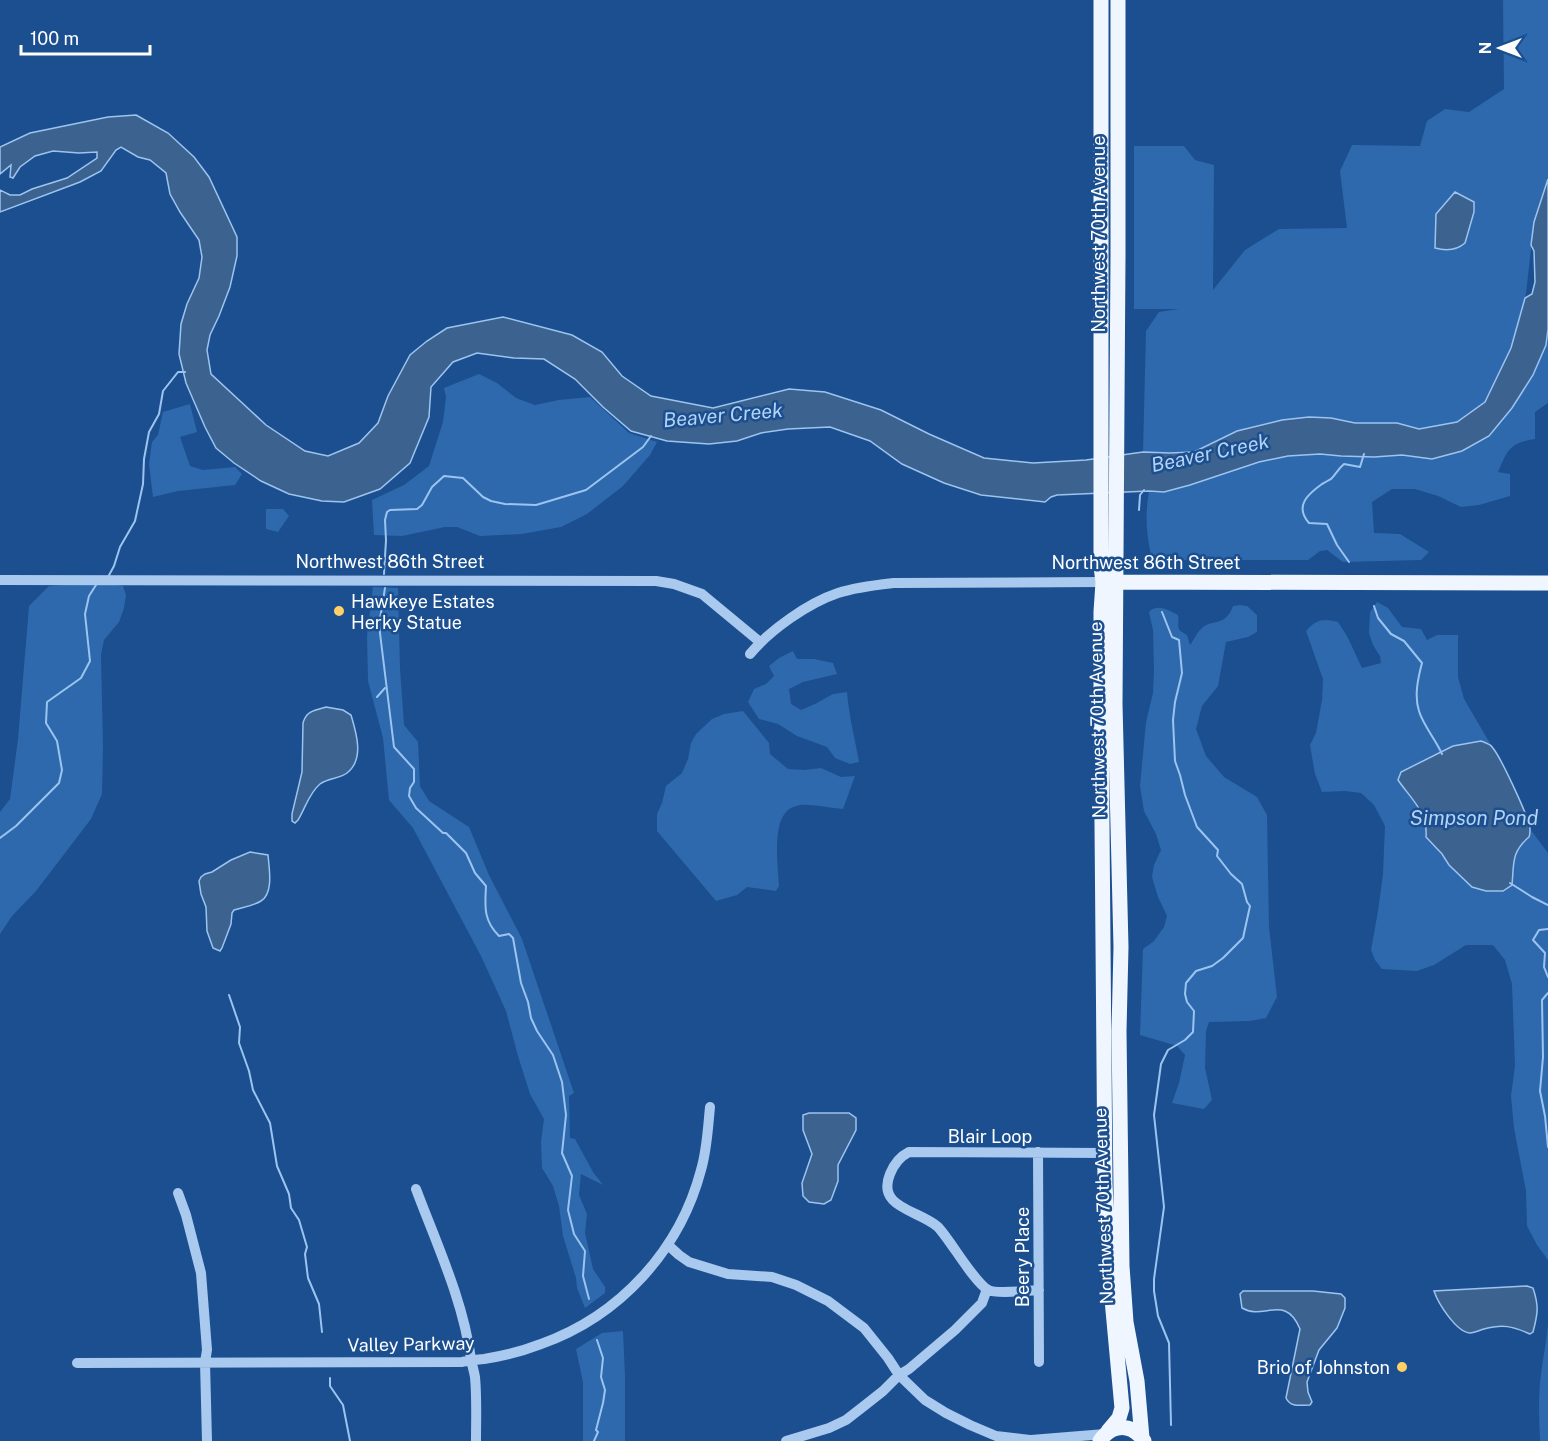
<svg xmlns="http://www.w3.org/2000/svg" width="1548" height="1441" viewBox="0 0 1548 1441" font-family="'Public Sans',sans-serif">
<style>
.green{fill:#2e69ad}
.water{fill:#3c6290;stroke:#9cc4f0;stroke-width:1.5}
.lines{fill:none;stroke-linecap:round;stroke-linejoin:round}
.stream{stroke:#9cc4f0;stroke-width:2}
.minor{stroke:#a9c9ee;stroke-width:10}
.major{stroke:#f0f6ff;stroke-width:15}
.poi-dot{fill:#ffd166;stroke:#1b4f8f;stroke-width:2}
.labels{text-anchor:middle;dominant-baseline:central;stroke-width:5;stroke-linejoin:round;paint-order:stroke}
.street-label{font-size:18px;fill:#fff;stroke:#1b4f8f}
.poi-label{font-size:18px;fill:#fff;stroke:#1b4f8f;text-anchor:start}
.water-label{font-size:20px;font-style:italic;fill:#b5d3f5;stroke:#1b4f8f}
</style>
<rect width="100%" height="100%" fill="#1b4f8f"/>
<path class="green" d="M1503 0H1548V179L1534 222 1526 294 1511 348 1485 402 1458 422 1419 429 1397 423H1355L1331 418 1309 417 1282 420 1237 431 1194 452 1170 453 1143 452 1146 331 1159 312 1179 309H1134V146H1184L1195 160 1214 165 1213 290 1245 250 1279 229 1347 228 1340 171 1352 145 1420 146 1427 121 1445 109 1469 112 1504 89Z
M1548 329V403L1535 412V439C1510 443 1508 449 1498 472L1510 474V496L1479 505 1461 507 1438 496 1415 489H1392L1372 502 1374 533 1400 534 1429 552 1421 560 1343 562 1327 550 1320 551 1308 560H1169L1151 555C1146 532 1145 515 1149 491L1164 492 1190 485 1260 462 1288 456 1320 454 1341 456 1374 457 1402 455 1432 459 1512 408 1533 375 1546 345Z
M479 374 497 383 516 398 535 405 559 400 590 397 629 433 657 442 650 455 623 486 587 514 561 527 522 534 480 536 457 527H445L402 536 374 535 372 500 404 485 429 466 443 422 446 397 444 388Z
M190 404 197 432 180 437 190 466 203 470 235 467 242 474 235 485 178 491 153 497 149 464 152 442 158 435 163 412Z
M266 509H283L289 516 278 532 266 529Z
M90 583 111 584 123 586 126 595 124 608 119 622 104 640 101 654 103 747 102 794 91 819 36 891 12 916 0 934V812L10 799 18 739 29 606 49 586Z
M373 587 398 588 400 668 404 725 418 742 420 786 429 801 469 827 489 875 522 939 574 1093 569 1096 570 1138 575 1139 593 1172 603 1185 581 1174 579 1195 587 1214 585 1233 593 1269 605 1287V1293L585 1308 577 1288 576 1278 563 1236 559 1206 553 1186 542 1168 541 1141 544 1119 530 1094 518 1056 506 1011 481 956 413 828 389 800 383 738 368 681 367 636Z
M1377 602 1388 608 1402 627 1421 629 1427 640 1437 635H1458V677L1464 699 1491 745 1481 741 1453 746 1401 772 1403 787 1418 805 1426 822V837C1438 849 1447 864 1460 875H1513C1513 858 1516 848 1529 837L1530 829 1548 853V1260L1537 1245 1527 1226 1526 1191 1514 1128 1511 1096 1515 1065 1512 984 1505 960 1493 945H1466L1434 965 1417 971 1382 969 1375 960 1371 950 1378 911 1383 874 1385 826 1374 805 1361 793 1345 791 1322 792 1315 774 1310 745 1316 733 1322 700 1323 679 1306 631C1316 619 1324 618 1338 622L1347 636 1362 668 1381 663 1380 656 1373 645 1369 633 1370 612Z
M1240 605 1247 606 1257 615V632L1248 637 1226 642 1218 686 1202 706 1196 729 1206 756 1224 777 1257 797 1267 815 1269 927 1277 997 1266 1018 1250 1021 1209 1022 1206 1031 1205 1068 1212 1100 1204 1109 1172 1103 1179 1083 1185 1055 1177 1046 1140 1035 1143 949 1154 941 1164 927 1167 916 1158 897 1152 877 1154 865 1161 850 1156 834 1144 811 1140 786 1146 722 1153 693 1154 671 1153 630 1149 612C1157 603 1169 610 1178 615 1180 627 1174 628 1187 635L1190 645C1194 640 1197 632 1202 628 1213 618 1225 628 1233 606Z
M793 651 797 659H814L833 663 837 674 803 682 789 689 791 704 801 710 815 704 833 694 847 692C849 716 855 739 859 762L850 764 835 758 827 747 797 736 778 724 759 719 748 702 754 689 766 684 774 676 769 666 779 658Z
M743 711 769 743 770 754 788 769 804 770 821 768 841 777 855 776 843 809C831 808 809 804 800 805 796 806 789 808 787 811 772 825 778 867 779 886L776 891 747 887 737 895 716 901 657 831V814L662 803 666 786 682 773 688 759 691 743 696 734 712 719 724 714Z
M1548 1323V1441H1540C1539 1419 1538 1397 1541 1374 1543 1357 1547 1340 1548 1323Z
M623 1331 625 1376V1441H583V1382L576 1349 602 1333Z"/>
<path class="water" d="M136 115 168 133 194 157 209 177 237 237V256L230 287 219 316 210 335 207 350 211 374 266 425 305 451 328 456 359 443 378 423 388 396 410 355 427 341 447 328 503 317 572 335 602 352 622 376 651 396 713 408 789 389 825 392 881 410 929 434 984 458 1033 463 1086 460 1143 452 1170 453 1194 452 1237 431 1282 420 1309 417 1331 418 1355 423H1397L1419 429 1457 422 1485 402 1511 348 1525 298 1532 294 1535 282 1534 251 1531 245 1534 222 1548 179V329L1546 345 1533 375 1512 408 1489 436 1462 451 1432 459 1402 455 1374 457 1341 456 1320 454 1288 456 1259 462 1190 485 1164 492 1149 491 1057 495 1051 497 1045 502 981 495 944 483 902 464 870 441 830 427 788 429 761 433 737 441 709 444 667 441 631 431 603 407 575 379 544 359 514 358 477 353 453 362 431 387 429 417 410 463 380 489 344 502 322 501 289 494 261 481 234 463 216 448 205 427 186 383 179 354 181 324 187 304 199 278 202 257 199 240 180 212 170 194 166 173 150 160 138 157 121 147 116 150 101 171 80 182 0 212V190L10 195H20L32 189 67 178 97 158V152L79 153 53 151 35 156 20 167 13 178 10 177 11 165 0 174V147L30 133 108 117Z
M1455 192 1474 202V212L1465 243C1456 251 1446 251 1435 248L1436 214Z
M326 707 343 710 351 715C356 732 365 759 347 773 339 779 328 778 320 784 309 793 305 809 298 820L295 823 292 821V814L302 772 303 723C306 711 315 710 326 707Z
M1481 741C1484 742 1487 743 1490 745 1498 750 1528 816 1530 828 1530 830 1530 835 1529 837 1511 852 1514 864 1512 885L1503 891H1486L1472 887 1449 865 1442 854 1426 837C1428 812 1411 799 1398 780L1401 772 1453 746Z
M250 852 268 855C269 868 274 893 261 901 253 906 243 907 234 910L232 913 231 924 222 948 220 951 213 948 207 931 206 907 201 894 199 881 201 877 205 874 212 872 231 860Z
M809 1113H849L856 1118V1130L838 1165V1181L831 1200 824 1204 809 1202 803 1196 802 1183 812 1154 803 1130V1115Z
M1527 1286 1533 1288C1539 1306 1538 1313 1533 1332L1530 1334C1512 1326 1503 1324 1484 1329 1480 1330 1475 1333 1470 1333 1456 1332 1438 1303 1434 1291Z
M1243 1291H1313L1341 1294 1345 1298V1308L1337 1328 1319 1350 1307 1382 1308 1392 1312 1402 1310 1405C1300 1405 1291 1408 1286 1398L1300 1329C1285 1293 1264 1321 1242 1308L1240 1294Z"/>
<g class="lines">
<path class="stream" d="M1139 510 1140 495 1144 490
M1349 562 1337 545 1327 524 1309 523C1294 506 1308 494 1322 484 1324 483 1329 480 1331 479 1336 474 1338 469 1344 464L1360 467 1364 454
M384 574 386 540 385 520 387 512 390 510 417 509 422 505 432 487 444 476 463 478 483 497 491 501 505 504 536 505 586 490 643 447 651 436
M108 577 114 566 120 547 135 521 143 484 144 459 149 432 159 414 163 391 178 372H185
M385 588 379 625 394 747 414 769V782L410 788 409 796 416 808 443 833H446L466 853 475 873 486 886C485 906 483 920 499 936L509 934 513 938 521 983 528 1002 531 1018 537 1031 553 1055 562 1082 566 1115 562 1153 572 1176 568 1210 574 1234 585 1251 583 1276 589 1299
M1374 606 1378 618 1391 634 1404 641 1422 663C1418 678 1414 696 1419 711 1423 725 1436 740 1442 754
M1162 612 1172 637 1179 640 1182 673 1175 702 1173 720 1175 761 1180 775 1185 795 1197 827 1218 850 1217 856 1231 874 1242 884 1247 902 1250 906 1243 938 1223 958 1212 966 1196 971 1186 983 1185 994 1187 1002 1194 1011 1193 1032 1185 1040 1168 1050 1161 1064 1154 1115 1164 1207 1154 1279V1291L1158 1316 1169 1343 1171 1425
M377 697 385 688
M0 838 16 826 59 783 62 770 57 741 46 723 47 702 81 678 90 661 85 614 89 596 96 585
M1510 883 1532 897 1548 905
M1548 929 1539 930 1533 940 1545 953 1544 967 1548 977
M1548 993 1542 1000 1543 1057 1540 1091 1545 1116 1548 1147
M229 995 240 1027 239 1043 249 1071 253 1090 270 1123 277 1166 289 1194 291 1208 299 1220 307 1247 305 1254 308 1278 319 1304 322 1332
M330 1378V1386L343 1405 350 1441
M594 1441 598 1432 596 1430 603 1403 605 1390 601 1377 603 1358 597 1340"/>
<path class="minor" d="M0 580 656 581 674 584 702 594 760 642
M750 654C770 630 808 603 838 593 856 587 875 585 893 583L1103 582
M1038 1152 1039 1362
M416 1189C437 1245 463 1300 471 1359 472 1365 474 1371 475 1377 477 1398 476 1420 476 1441
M178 1193 186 1215 201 1273 207 1350 205 1362 207 1441
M668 1245 679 1255 689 1262 728 1274 772 1277 796 1285 828 1301 864 1328 888 1358 899 1375 925 1400 946 1413 970 1425 996 1436 1038 1441
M1039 1290C1028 1291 996 1294 988 1290 974 1282 951 1241 938 1227 919 1210 876 1208 890 1174 894 1164 899 1157 909 1152L1105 1153
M77 1363 462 1362C469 1360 476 1360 484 1359 503 1356 523 1351 541 1344 620 1316 680 1250 701 1170 707 1150 708 1127 710 1107
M1031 1440 1105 1434
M786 1441 829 1428 846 1420 864 1406 883 1391 899 1375 909 1369 955 1330 982 1303 987 1289"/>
<path class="major" d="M1101 0V566L1103 582 1101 612V704L1105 1183 1109 1267 1122 1408 1119 1418 1108 1431
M1118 0V255L1115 704 1121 947 1119 1031 1122 1266 1126 1322 1137 1381 1142 1438
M1106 582 1548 583
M1100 1441C1112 1423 1132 1423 1144 1441"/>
</g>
<g class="poi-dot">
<circle cx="339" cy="611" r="6"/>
<circle cx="1402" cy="1367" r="6"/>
</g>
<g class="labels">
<g class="street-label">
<text transform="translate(1098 234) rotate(-90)">Northwest 70th Avenue</text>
<text x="390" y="561">Northwest 86th Street</text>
<text x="1146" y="562">Northwest 86th Street</text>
<text transform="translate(1097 720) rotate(-91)">Northwest 70th Avenue</text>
<text x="990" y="1136">Blair Loop</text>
<text transform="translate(1103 1206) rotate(-92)">Northwest 70th Avenue</text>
<text transform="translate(1022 1257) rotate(-90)">Beery Place</text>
<text transform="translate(411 1344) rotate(-1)">Valley Parkway</text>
</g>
<g class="poi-label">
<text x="351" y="601">Hawkeye Estates<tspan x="351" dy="21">Herky Statue</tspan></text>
<text x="1390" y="1367" text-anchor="end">Brio of Johnston</text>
</g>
<g class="water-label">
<text transform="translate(723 415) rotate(-5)">Beaver Creek</text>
<text transform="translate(1210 453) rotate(-12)">Beaver Creek</text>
<text x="1474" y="818">Simpson Pond</text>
</g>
</g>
<g transform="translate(1500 48) rotate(270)" stroke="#1b4f8f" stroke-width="4.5" paint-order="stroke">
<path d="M0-4.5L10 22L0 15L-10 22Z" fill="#ffffff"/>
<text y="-9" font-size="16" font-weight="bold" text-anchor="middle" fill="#ffffff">N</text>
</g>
<path d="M21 45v9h129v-9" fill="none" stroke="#ffffff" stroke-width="3"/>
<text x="30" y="45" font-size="18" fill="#ffffff" stroke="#1b4f8f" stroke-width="4.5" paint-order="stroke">100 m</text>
</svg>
